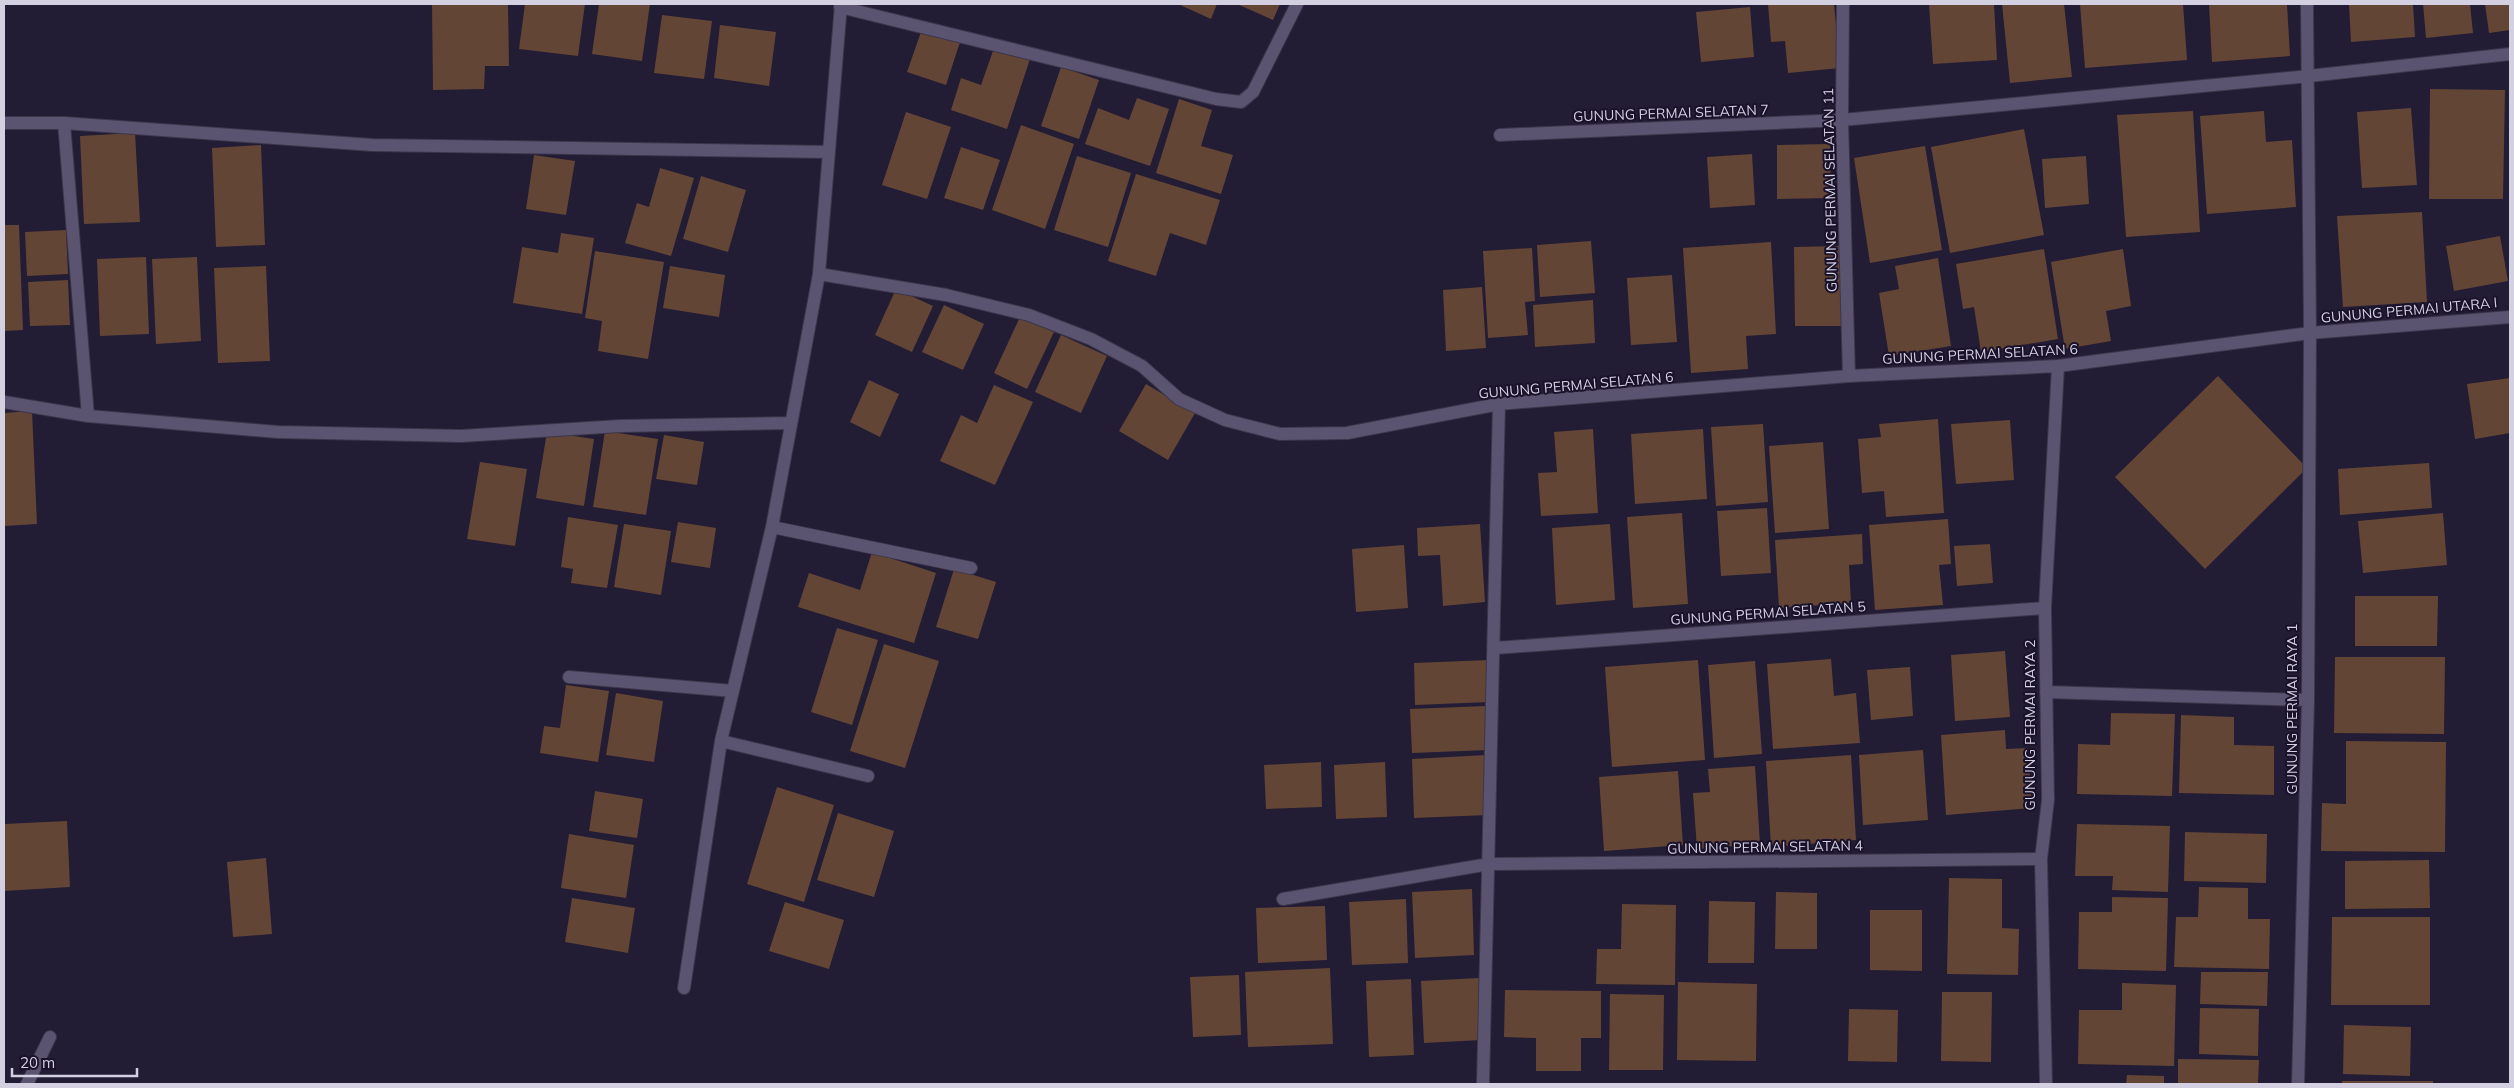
<svg xmlns="http://www.w3.org/2000/svg" width="2514" height="1088" viewBox="0 0 2514 1088" font-family="Mulish,sans-serif">
<style>
.building{fill:#634536}
.lines{fill:none;stroke-linecap:round;stroke-linejoin:round}
.service-casing{stroke:#3c364b;stroke-width:14}
.minor-casing{stroke:#3c364b;stroke-width:14}
.service{stroke:#5a5470;stroke-width:12}
.minor{stroke:#5a5470;stroke-width:12}
.labels{text-anchor:middle;dominant-baseline:central;stroke-width:4;stroke-linejoin:round;paint-order:stroke}
.street-label{font-size:14px;fill:#d3d0e1;stroke:#19122a}
</style>
<rect width="100%" height="100%" fill="#221c34"/>
<path class="building" d="M432 4H508L509 66H485L484 89 433 90Z
M525 4H585L578 56 519 49Z
M599 4H650L642 61 592 54Z
M1178 4H1217L1211 19Z
M1237 4H1280L1273 20Z
M1768 4H1834L1840 68 1788 73 1785 41 1771 42Z
M1929 4H1994L1997 60 1933 64Z
M2002 4H2064L2072 77 2010 83Z
M2080 4H2183L2187 60 2085 68Z
M2209 4H2287L2290 56 2212 62Z
M2349 4H2413L2415 37 2351 42Z
M2423 4H2470L2473 33 2426 38Z
M2485 4H2510V30L2489 33Z
M1750 7 1754 57 1701 62 1696 12Z
M662 15 712 21 704 79 654 73Z
M720 25 776 32 769 86 714 78Z
M922 29 960 42 946 85 907 72Z
M994 48 1030 59 1007 129 951 110 961 78 981 85Z
M1061 67 1099 80 1079 139 1041 126Z
M2430 89 2505 90 2503 199H2429Z
M1137 98 1169 109 1150 166 1085 144 1098 108 1129 120Z
M1179 99 1212 110 1201 146 1233 155 1221 194 1156 173Z
M2411 108 2417 185 2362 188 2357 112Z
M2193 111 2200 232 2126 237 2117 115Z
M2264 111 2266 142 2292 140 2296 207 2207 214 2200 116Z
M906 112 951 127 927 199 882 185Z
M1021 125 1074 144 1045 229 992 210Z
M2024 129 2044 235 1950 253 1931 147Z
M135 133 140 222 84 224 80 136Z
M1830 144 1831 198 1777 199V145Z
M261 145 265 245 216 247 212 148Z
M1925 146 1942 250 1870 263 1854 158Z
M961 147 1000 160 983 210 944 198Z
M1752 154 1755 205 1710 208 1707 157Z
M534 155 575 161 566 215 526 209Z
M1077 156 1131 173 1108 247 1054 230Z
M2086 156 2089 204 2045 208 2042 159Z
M660 168 694 178 671 256 625 243 637 203 649 207Z
M1136 174 1220 200 1206 245 1170 233 1156 276 1108 261Z
M701 176 746 190 728 252 683 239Z
M2422 212 2427 302 2343 307 2337 216Z
M4 225H19L23 330 4 331Z
M66 230 68 274 27 276 25 232Z
M561 233 594 238 582 314 513 303 522 247 558 253Z
M2500 236 2508 281 2454 291 2446 246Z
M1591 241 1595 293 1540 297 1537 245Z
M1771 242 1776 334 1746 336 1748 369 1691 373 1683 248Z
M1841 246 1842 326H1795L1794 247Z
M1532 248 1535 301 1525 302 1528 335 1488 338 1483 251Z
M2044 249 2058 339 1981 352 1974 307 1963 309 1956 264Z
M2123 249 2131 306 2106 311 2111 341 2065 349 2051 262Z
M595 251 664 262 648 359 598 351 602 321 585 318Z
M146 257 149 334 100 336 97 259Z
M197 257 201 341 156 344 152 259Z
M1938 258 1951 346 1889 356 1879 293 1899 289 1895 266Z
M266 266 270 361 218 363 214 268Z
M670 266 725 275 719 317 663 308Z
M1672 275 1677 342 1631 345 1627 278Z
M68 280 70 325 30 326 28 282Z
M1482 287 1486 348 1446 351 1443 290Z
M896 289 933 306 912 352 875 335Z
M1593 300 1595 343 1535 347 1533 305Z
M944 305 984 324 963 370 922 352Z
M1020 317 1054 332 1027 389 994 373Z
M1061 335 1107 356 1081 413 1035 392Z
M2218 376 2307 468 2205 569 2115 477Z
M2510 378V433L2475 439 2467 384Z
M869 380 899 394 880 437 850 422Z
M1146 384 1195 413 1168 460 1119 431Z
M994 385 1033 402 995 485 940 461 961 415 977 423Z
M32 411 37 524 4 526V413Z
M1938 419 1944 513 1886 517 1884 491 1862 493 1858 439 1881 437 1879 424Z
M2010 420 2014 480 1956 484 1951 424Z
M1763 424 1768 502 1716 506 1711 427Z
M1593 429 1598 513 1541 516 1538 473 1557 472 1554 432Z
M1703 429 1707 499 1635 504 1631 434Z
M605 431 658 439 646 515 593 507Z
M547 432 594 439 584 506 536 498Z
M664 435 704 442 697 485 656 479Z
M1823 442 1829 529 1775 533 1769 446Z
M480 462 527 469 515 546 467 539Z
M2429 463 2432 508 2340 515 2338 469Z
M1767 508 1771 573 1721 576 1717 511Z
M1682 513 1688 604 1633 608 1627 517Z
M2443 513 2447 565 2363 573 2358 521Z
M568 517 618 525 607 588 571 583 573 569 561 567Z
M1948 519 1951 564 1939 565 1943 605 1875 610 1869 525Z
M678 522 716 528 710 568 671 562Z
M624 524 671 531 661 595 614 587Z
M1480 524 1485 602 1443 606 1440 555 1418 556 1417 528Z
M1610 524 1615 600 1556 605 1552 528Z
M1862 534 1863 564 1849 565 1851 603 1779 608 1775 540Z
M1990 544 1993 583 1957 586 1954 546Z
M1404 545 1408 608 1356 612 1352 549Z
M872 552 936 573 914 643 798 607 809 573 860 590Z
M954 569 996 582 978 639 936 627Z
M2355 596H2438L2437 646H2355Z
M837 628 878 640 852 725 811 712Z
M884 644 939 661 905 768 850 751Z
M2005 651 2010 717 1955 721 1951 655Z
M2335 657H2445L2444 734 2334 733Z
M1831 659 1834 696 1856 693 1860 743 1773 749 1767 664Z
M1489 660 1490 702 1415 705 1414 663Z
M1698 660 1705 760 1612 767 1605 667Z
M1755 661 1762 754 1714 758 1708 665Z
M1910 667 1913 716 1871 720 1867 670Z
M566 685 609 691 598 762 540 753 544 726 560 728Z
M616 693 663 701 654 762 606 755Z
M1486 706 1488 750 1412 753 1410 709Z
M2111 713 2175 714 2172 796 2077 794 2078 744 2110 745Z
M2181 715 2234 717V745L2274 746V795L2179 793Z
M2005 730 2006 749 2028 748 2032 808 1946 815 1941 735Z
M2346 741 2446 742 2445 852 2321 851 2322 803 2346 804Z
M1923 750 1928 820 1863 825 1859 755Z
M1486 755 1488 815 1414 818 1412 759Z
M1851 755 1856 840 1771 847 1766 761Z
M1321 762 1322 807 1266 809 1264 765Z
M1385 762 1387 817 1336 819 1334 765Z
M1755 766 1760 844 1697 849 1693 793 1710 792 1708 769Z
M1678 771 1683 845 1604 851 1599 777Z
M777 787 834 805 804 902 747 884Z
M595 791 643 799 637 838 589 831Z
M838 813 894 831 874 897 817 880Z
M67 821 70 887 4 891V824Z
M2077 824 2170 826 2168 892 2112 890 2113 876H2075Z
M2185 832 2267 834 2266 883 2184 881Z
M569 834 634 845 626 898 561 888Z
M266 858 272 934 233 937 227 862Z
M2429 860 2430 908 2345 909V861Z
M1949 878 2002 879V928L2019 929 2018 975 1947 974Z
M2199 887 2248 888V919H2270L2269 969 2174 967 2176 917H2198Z
M1472 889 1474 955 1415 958 1412 892Z
M1776 892 1817 893V949H1775Z
M2112 897 2168 898 2166 971 2078 969 2079 912H2112Z
M572 898 635 908 628 953 565 942Z
M1406 899 1408 963 1352 965 1349 902Z
M1709 901 1755 902 1754 963H1708Z
M785 902 844 920 829 969 769 951Z
M1622 904 1676 905 1675 985 1596 984 1597 949H1621Z
M1325 906 1327 960 1258 963 1256 908Z
M1870 910H1922V971L1870 970Z
M2332 917H2430V1005H2331Z
M1330 968 1333 1044 1248 1047 1245 972Z
M2201 972H2268L2267 1006 2200 1004Z
M1239 975 1241 1035 1193 1037 1190 977Z
M1479 978 1481 1040 1424 1043 1421 981Z
M1411 979 1414 1055 1369 1057 1366 981Z
M1678 982 1757 984 1756 1061 1677 1060Z
M2122 983 2176 985 2174 1066 2078 1064 2079 1010H2122Z
M1505 990 1601 991V1038H1581V1071H1536V1038L1504 1037Z
M1942 992H1992L1991 1062 1941 1061Z
M1610 994 1664 995 1663 1070H1609Z
M2200 1008 2259 1009 2258 1056 2199 1054Z
M1849 1009 1898 1010 1897 1062 1848 1061Z
M2344 1025 2411 1027 2410 1076 2343 1074Z
M2178 1059 2259 1060 2258 1084H2178Z
M2127 1075 2164 1076V1084H2126Z
M2342 1081H2433V1084H2342Z"/>
<g class="lines">
<g class="service-casing">
<path id="service" d="M27 1084 50 1037"/>
</g>
<g class="minor-casing">
<path id="minor" d="M1843 4 1842 120 1849 376
M840 7 1216 99 1241 102 1253 92 1297 4
M4 123H64L372 145 829 152
M64 123 88 416
M1500 135 1842 120 2309 76 2510 54
M819 274 946 295 1029 315 1091 339 1142 366 1179 399 1225 420 1280 434 1347 433 1499 404 1849 376 2058 366 2310 333 2510 317
M4 402 88 416 278 432 461 436 620 426 791 423
M772 527 971 568
M1495 648 2045 608
M569 677 733 691
M2046 692 2308 700
M721 741 868 776
M1283 899 1489 864 2041 859
M684 988 721 741 772 527 819 274 841 4
M1483 1084 1499 404
M2046 1084 2041 859 2048 800 2045 608 2058 366
M2298 1084 2308 700 2310 333 2307 4"/>
</g>
<use href="#service" class="service"/>
<use href="#minor" class="minor"/>
</g>
<g class="labels">
<g class="street-label">
<text transform="translate(1671 113) rotate(-2)">GUNUNG PERMAI SELATAN 7</text>
<text transform="translate(1830 190) rotate(-91)">GUNUNG PERMAI SELATAN 11</text>
<text transform="translate(2409 310) rotate(-5)">GUNUNG PERMAI UTARA I</text>
<text transform="translate(1980 354) rotate(-3)">GUNUNG PERMAI SELATAN 6</text>
<text transform="translate(1576 385) rotate(-5)">GUNUNG PERMAI SELATAN 6</text>
<text transform="translate(1768 613) rotate(-4)">GUNUNG PERMAI SELATAN 5</text>
<text transform="translate(2292 709) rotate(-90)">GUNUNG PERMAI RAYA 1</text>
<text transform="translate(2030 725) rotate(-90)">GUNUNG PERMAI RAYA 2</text>
<text transform="translate(1765 847) rotate(-1)">GUNUNG PERMAI SELATAN 4</text>
</g>
</g>
<rect width="2514" height="1088" fill="none" stroke="#d3d0e1" stroke-width="10"/>
<path d="M12 1068v8h125v-8" fill="none" stroke="#d3d0e1" stroke-width="2.5"/>
<text x="20" y="1068" font-size="15" fill="#d3d0e1" stroke="#19122a" stroke-width="4" paint-order="stroke">20 m</text>
</svg>
